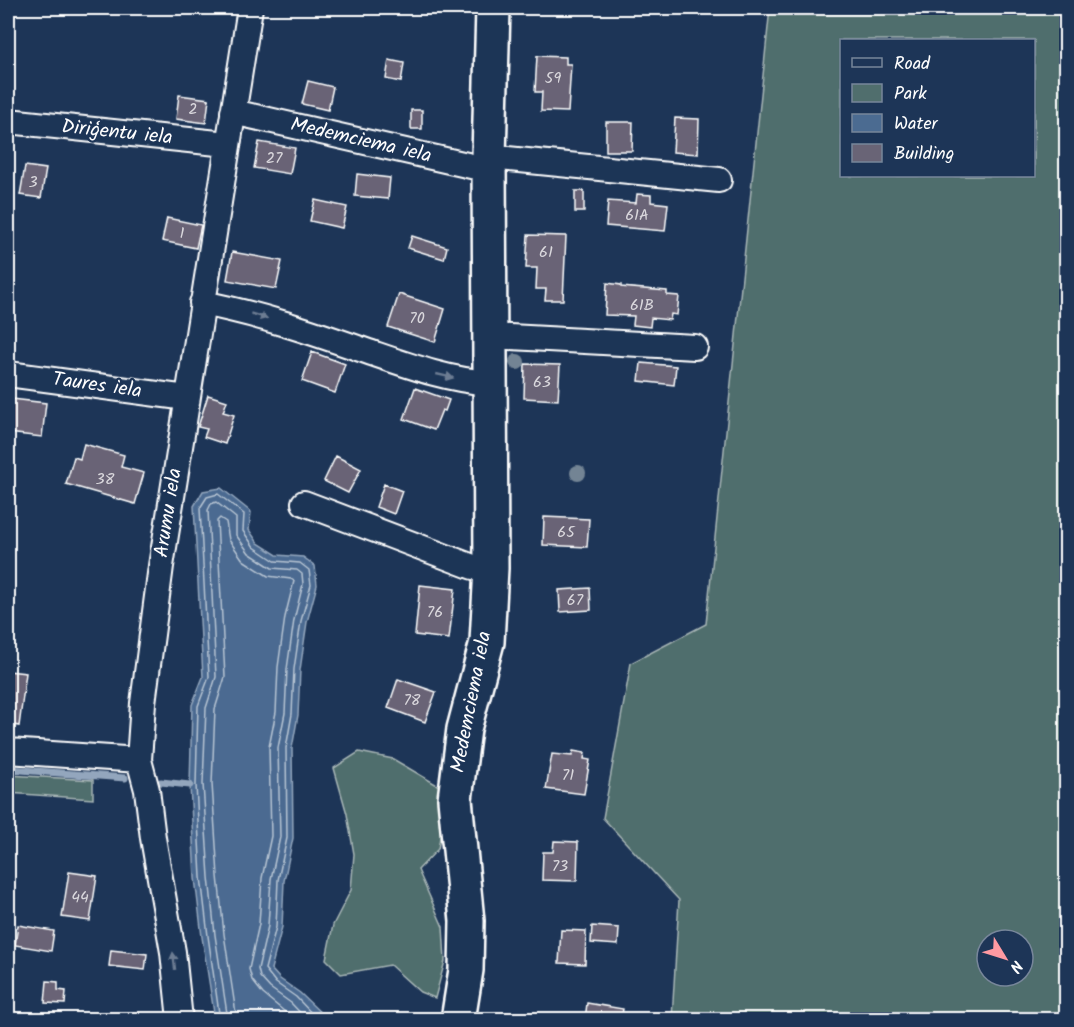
<svg xmlns="http://www.w3.org/2000/svg" width="1074" height="1027" viewBox="0 0 1074 1027" font-family="Kalam,sans-serif">
<style>
.green{fill:#506e6d;stroke:#a8b6b6;stroke-width:1.5;fill-rule:evenodd}
.water{fill:#4b6b91;stroke:#93a6bd;stroke-width:1.5}
.lines{fill:none;stroke-linecap:round;stroke-linejoin:round}
.shore{stroke:#b7c4d3;stroke-width:1.5}
.stream{stroke:#93a6bd;stroke-width:7}
.building{fill:#696476;stroke:#fff;stroke-width:1.5}
.street-casing{stroke:#fff;stroke-width:28}
.secondary-casing{stroke:#fff;stroke-width:38}
.street{stroke:#1d3557;stroke-width:24}
.secondary{stroke:#1d3557;stroke-width:33}
.tree{fill:#738494}
.oneway{fill:#6c7c92}
.labels{text-anchor:middle;dominant-baseline:central;stroke-width:4.5;stroke-linejoin:round;paint-order:stroke}
.number-label{font-size:16px;fill:#dad8dd}
.street-label{font-size:20px;fill:#fff;stroke:#1d3557}
</style>
<rect width="100%" height="100%" fill="#1d3557"/>
<filter id="ink" filterUnits="userSpaceOnUse"><feTurbulence type="fractalNoise" baseFrequency=".0167" numOctaves="2"/><feDisplacementMap in="SourceGraphic" scale="12" xChannelSelector="R" yChannelSelector="G"/><feConvolveMatrix kernelMatrix="1 2 1 2 8 2 1 2 1" color-interpolation-filters="sRGB"/></filter>
<g filter="url(#ink)">
<path class="green" d="M770 8H1066V1019H672L679 900 603 818 631 663 706 624ZM842 40H1034V176H842ZM987 940H1023V976H987Z
M359 752 393 759 444 789V812L438 849 418 870 443 927 445 961 435 998 420 992 390 965 341 974 326 959 333 925 351 890 354 854 347 814 334 768Z
M8 775 93 780V799L8 793Z"/>
<path class="water" d="M221 488 251 512 249 530 258 543 277 555 303 557 315 566 317 585 307 622 300 670 298 715 292 748 293 838 284 881 282 927 271 969 280 979 300 993 327 1019H215L202 937 195 878 190 785 192 705 203 677 194 506 203 491Z"/>
<g class="lines">
<path class="shore" d="M220 1020 208 936 201 877 196 785 198 706 209 677 200 508 207 497 218 494 244 514 243 531 254 547 275 561 300 563 309 570 311 585 301 621 294 669 292 714 286 748 287 838 278 880 276 927 265 969 276 983 296 997 318 1020
M228 1020 215 935 209 877 203 784 206 708 216 677 208 510 211 504 216 502 236 518V535L249 553 272 568 297 570 302 574 303 584 294 620 287 669 285 713 278 748 280 837 271 879 268 926 258 969 260 977 270 988 291 1003 307 1020
M237 1020 224 934 218 876 212 784 215 709 225 677 217 521 220 518 226 522 229 540 243 560 268 576 291 579 294 581 285 617 278 667 276 712 269 747 271 836 262 878 259 924 249 969 252 980 263 994 295 1020"/>
<path class="stream" d="M8 769 125 778
M161 782 190 785"/>
</g>
<path class="building" d="M426 8H454V12L426 10Z
M537 56 566 57V64H571L568 112 541 111 542 92H535Z
M389 60 404 63 401 82 386 79Z
M308 81 333 87 328 110 302 104Z
M179 95 209 99 206 123 176 119Z
M411 110H422V129H411Z
M675 118 699 119 698 154 673 152Z
M606 122H633L632 151H606Z
M259 142 295 148 290 174 254 168Z
M25 166 46 169 41 198 20 195Z
M357 174 390 178 388 199 355 196Z
M575 191H584V212H575Z
M637 194 651 195V202L668 204 665 231 606 226 608 201 636 203Z
M315 200 347 207 342 228 310 221Z
M167 218 201 225 196 248 162 241Z
M528 235 566 236 563 300H545L546 289H536L537 268H526Z
M412 236 447 247 444 259 408 248Z
M232 252 282 261 276 289 227 280Z
M607 283 621 285V287L667 291V295L679 296 677 315 671 314 670 320 651 318 650 327 633 325 634 316 605 315Z
M399 294 445 309 435 342 388 327Z
M312 352 345 364 335 393 302 381Z
M641 363 676 366 674 385 639 381Z
M525 364 560 365 558 400 524 398Z
M415 388 449 400 445 411 442 410 434 430 404 419Z
M208 395 227 401 223 412 234 415 225 444 204 437 207 429 198 427Z
M12 399 46 403 42 437 8 433Z
M84 444 124 455 121 467 144 473 135 504 66 484 74 457 80 459Z
M336 456 361 469 348 493 324 481Z
M384 484 402 491 394 514 376 507Z
M544 517 589 519 587 547 543 545Z
M420 585 455 589 449 639 415 635Z
M590 588 591 610 560 612 559 590Z
M8 671 26 673 19 726 8 724Z
M398 679 436 692 425 722 388 708Z
M573 751 585 753 584 759 590 760 584 794 546 789 552 754 572 756Z
M554 841 578 842 577 881 542 880 543 852H553Z
M69 872 97 876 90 921 62 917Z
M18 925 54 931 51 951 15 945Z
M592 926 619 928 618 945 591 943Z
M561 930 586 931 585 964 559 963Z
M111 950 147 954 145 970 109 966Z
M47 981 58 982V990L66 991 65 1004 45 1003Z
M587 1003 623 1009 621 1020H585Z"/>
<g class="lines">
<g class="street-casing">
<path id="street" d="M233 112 489 170
M8 121 227 144
M489 157 719 180
M202 303C259 314 312 332 366 351 407 365 447 380 490 383
M490 336 695 347
M8 374 187 398
M304 503 473 567 491 568
M8 751 139 760
M180 1020 173 952 153 838 147 790 139 760 143 703 161 566 250 8"/>
</g>
<g class="secondary-casing">
<path id="secondary" d="M458 1020 466 970 467 921 455 799 464 729 487 642 491 568 489 157 493 8"/>
</g>
<use href="#street" class="street"/>
<use href="#secondary" class="secondary"/>
</g>
<g class="tree">
<circle cx="517" cy="362" r="8"/>
<circle cx="578" cy="473" r="8"/>
</g>
<defs><path id="oneway-solid" d="M-6-.8H1V-3.2L6.5 0L1 3.2V.8H-6Z" transform="scale(1.5)"/></defs>
<g class="oneway">
<use href="#oneway-solid" transform="translate(259 316) rotate(17)"/>
<use href="#oneway-solid" transform="translate(445 376) rotate(13)"/>
<use href="#oneway-solid" transform="translate(174 961) rotate(-97)"/>
</g>
</g>
<g class="labels">
<g class="number-label">
<text x="553" y="78">59</text>
<text x="193" y="109">2</text>
<text x="274" y="158">27</text>
<text x="33" y="182">3</text>
<text x="637" y="215">61A</text>
<text x="182" y="233">1</text>
<text x="546" y="252">61</text>
<text x="642" y="305">61B</text>
<text x="417" y="318">70</text>
<text x="542" y="382">63</text>
<text x="105" y="479">38</text>
<text x="566" y="532">65</text>
<text x="575" y="600">67</text>
<text x="435" y="612">76</text>
<text x="412" y="700">78</text>
<text x="568" y="775">71</text>
<text x="560" y="866">73</text>
<text x="80" y="897">44</text>
</g>
<g class="street-label">
<text transform="translate(117 133) rotate(6)">Diriģentu iela</text>
<text transform="translate(361 141) rotate(13)">Medemciema iela</text>
<text transform="translate(97 386) rotate(8)">Taures iela</text>
<text transform="translate(169 513) rotate(-81)">Arumu iela</text>
<text transform="translate(472 702) rotate(-79)">Medemciema iela</text>
</g>
</g>
<rect width="1074" height="1027" fill="none" stroke="#1d3557" stroke-width="30"/>
<rect x="15" y="15" width="1044" height="997" fill="none" stroke="#fff" stroke-width="2" filter="url(#ink)"/>
<rect x="840" y="39" width="195" height="138" fill="#1d3557" stroke="#77869a" stroke-width="1.5"/>
<rect x="852" y="58" width="30" height="9" fill="#1d3557" stroke="#77869a" stroke-width="1.5"/>
<text x="894" y="69" font-size="18" fill="#ffffff">Road</text>
<rect x="852" y="84" width="30" height="18" fill="#506e6d" stroke="#77869a" stroke-width="1.5"/>
<text x="894" y="99" font-size="18" fill="#ffffff">Park</text>
<rect x="852" y="114" width="30" height="18" fill="#4b6b91" stroke="#77869a" stroke-width="1.5"/>
<text x="894" y="129" font-size="18" fill="#ffffff">Water</text>
<rect x="852" y="144" width="30" height="18" fill="#696476" stroke="#77869a" stroke-width="1.5"/>
<text x="894" y="159" font-size="18" fill="#ffffff">Building</text>
<g transform="translate(1005 958) rotate(128)"><circle r="28" fill="#1d3557" stroke="#77869a" stroke-width="1.5"/>
<path d="M0-4.5L10 22L0 15L-10 22Z" fill="#ff9aa2"/>
<text y="-9" font-size="16" font-weight="bold" text-anchor="middle" fill="#ffffff">N</text>
</g>
</svg>
